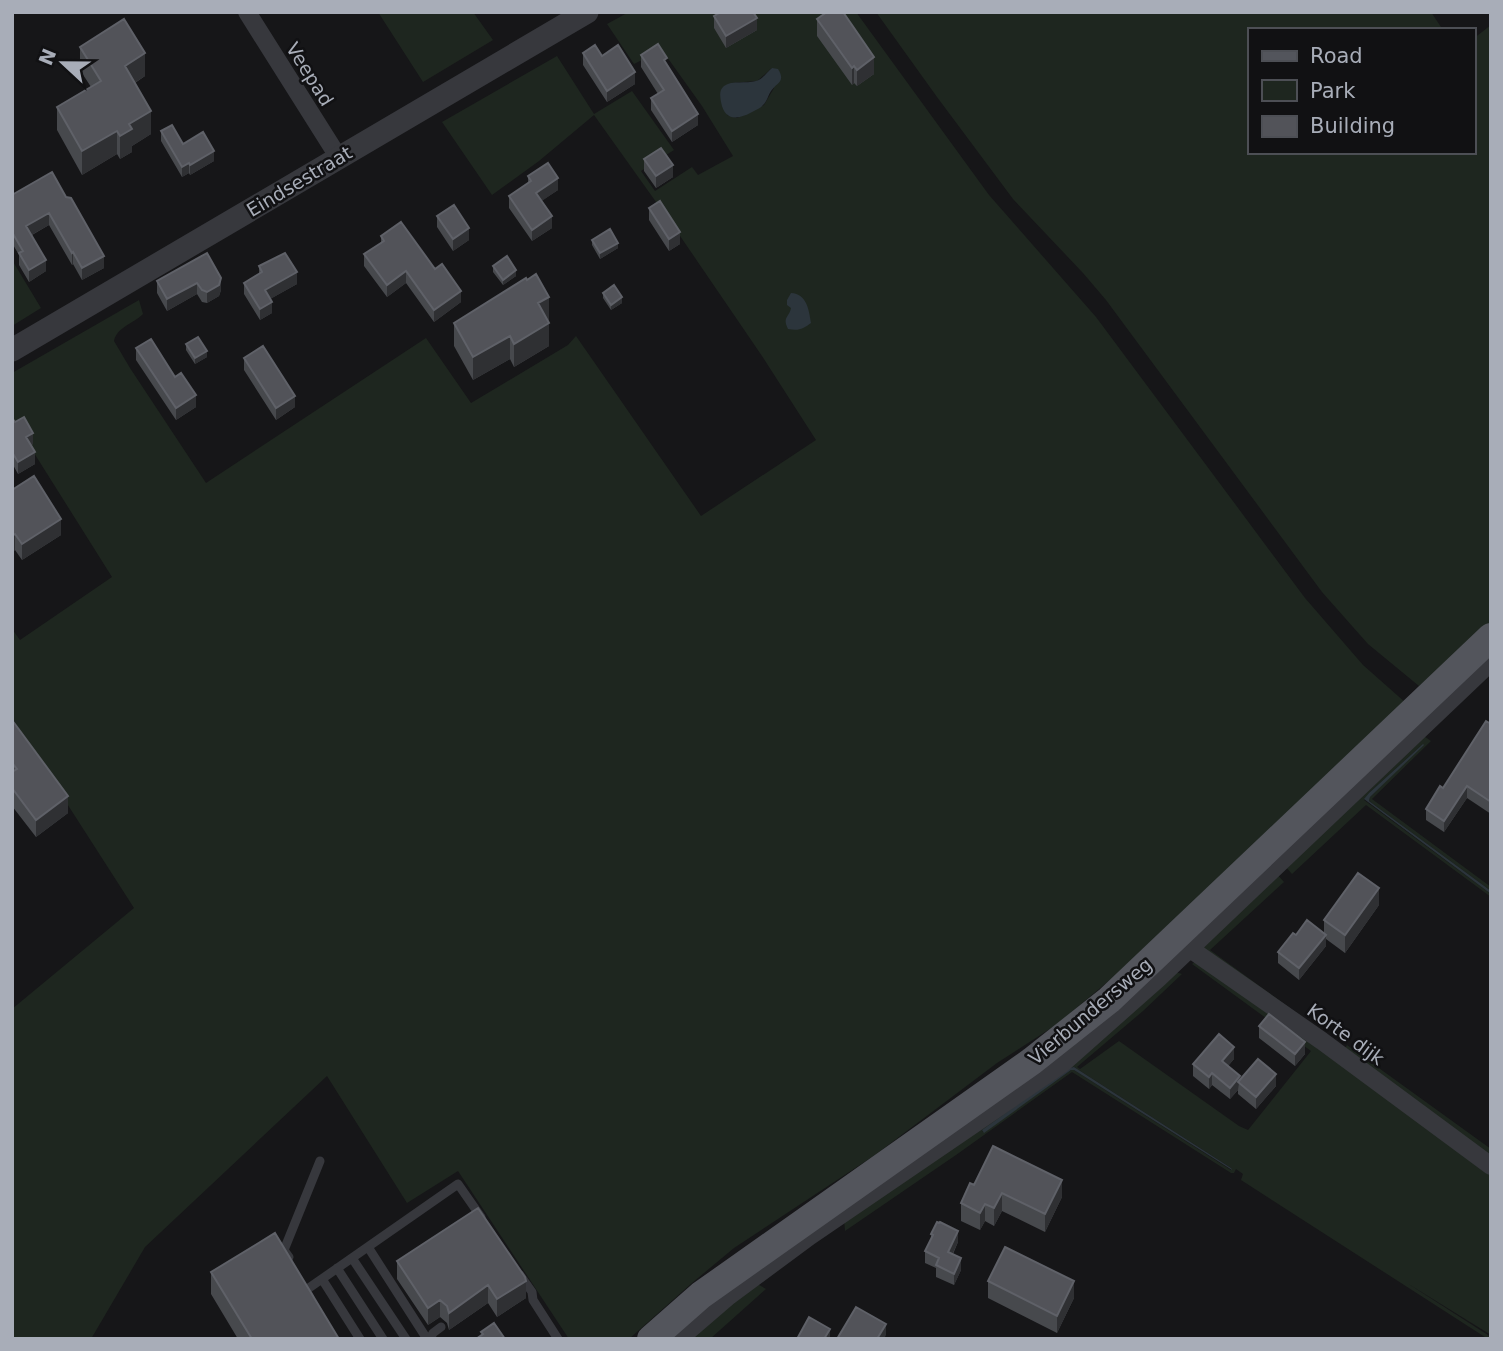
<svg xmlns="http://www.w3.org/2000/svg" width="1503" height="1351" viewBox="0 0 1503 1351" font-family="'DejaVu Sans',sans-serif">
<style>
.green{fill:#1e261f;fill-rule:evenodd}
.water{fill:#2c353c}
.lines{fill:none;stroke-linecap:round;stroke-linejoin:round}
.service{stroke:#37383d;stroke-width:9}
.minor{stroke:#37383d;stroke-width:18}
.tertiary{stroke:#37383d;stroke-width:23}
.primary{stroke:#53555c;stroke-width:28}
.wall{fill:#47494d}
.shaded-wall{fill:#2f3033}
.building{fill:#525359;stroke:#5f6168;stroke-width:2}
.labels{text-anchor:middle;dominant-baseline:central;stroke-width:5;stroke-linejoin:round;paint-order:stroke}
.street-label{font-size:19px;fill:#a8adb8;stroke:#111113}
</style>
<rect width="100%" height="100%" fill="#161618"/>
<path class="green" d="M378 12H473L493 40 423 82Z
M629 12H856L989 195 1096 317 1305 598 1363 665 1406 703 1111 979 1056 1025 997 1063 875 1155 734 1248 692 1283 629 1339H569L458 1171 407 1203 327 1076 145 1247 91 1339H12V1009L134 908 12 718V629L20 640 112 577 12 418V373L139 300 143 314C133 324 117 327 114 341L130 368 206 483 426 338 471 403 568 345 576 336 701 516 816 440 762 356 676 230 594 115 539 161 492 195 442 122 557 56 594 114 632 91 674 150 641 171 655 191 692 167 698 175 733 156 702 106 662 50 634 64 607 24ZM772 68 774 88 764 105 737 118 727 115 732 83 757 81Z
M876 12H1431L1443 30H1249V152H1473V39L1491 25V623L1419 686 1368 644 1322 592 1106 300 1083 273 1013 199 937 97Z
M12 260 41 308 12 326Z
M1421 734 1431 741 1372 799 1491 887V891L1369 801 1370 797 1423 744 1369 793 1364 800 1491 894V897L1366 805 1292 874 1284 865Z
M1276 873 1284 882 1210 950 1345 1048 1347 1045 1491 1149V1161L1196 948Z
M1198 959 1491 1171V1335L1407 1283 1491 1337V1339H1488L1241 1180 1243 1174 1236 1169 1234 1173H1231L1072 1072 956 1155 845 1231 844 1218 1172 971 1182 974 1143 1011 1077 1067 1080 1069 1119 1041 1239 1126 1248 1130 1311 1051 1192 964ZM1074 1067 1231 1168V1170L1074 1070H1071L984 1132 982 1131 1069 1068Z
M754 1282 766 1289 710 1339H685Z"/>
<path class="water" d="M772 68 778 69C786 82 777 82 771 91 768 95 767 102 763 105 761 108 757 109 754 111 740 119 725 123 721 102 720 96 719 90 724 86 732 80 746 84 756 81 762 80 767 72 772 68Z
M791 293C807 294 809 310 811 323 803 329 799 331 788 329 782 317 789 318 791 308L787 305V300Z
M1423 744 1424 745 1370 797 1369 801 1491 891V894L1364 799 1369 793Z
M1074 1067 1231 1168 1232 1170 1074 1070H1071L984 1133 982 1130 1069 1068Z"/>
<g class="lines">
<path class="service" d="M368 1247 427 1339
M289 1257 284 1250 320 1161
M352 1258 406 1339
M337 1268 383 1339
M520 1275 532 1292 533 1300 558 1339
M322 1279 360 1339
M310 1298 306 1290 458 1184 481 1217
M430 1339 433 1333 441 1327"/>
<path class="minor" d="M247 12 339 158
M1182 941 1189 948 1322 1041 1491 1166
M679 1339 729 1296 810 1236 1062 1064 1159 978 1491 662"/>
<path class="tertiary" d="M12 350 587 12"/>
<path class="primary" d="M651 1339 701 1295 1032 1061 1109 1000 1491 637"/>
</g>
<path class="wall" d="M714 16 757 30 726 48 714 28Z
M817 19 874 74 857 86 854 83 852 85 817 36Z
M80 47 145 76 135 83 151 134 132 146V152L120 159 117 154 82 175 57 130V107L91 87 80 70Z
M583 53 602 56 635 84 607 102 583 65Z
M641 55 667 65 698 125 672 142 651 110V98L658 94 641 67Z
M161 131 183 144 214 161 190 175 189 173 182 177 161 141Z
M644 159 673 177 656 188 644 171Z
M52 172 104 268 82 280 73 264 72 265 49 225 32 235 46 271 29 282 19 265V255L12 243V195Z
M528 176 558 190 541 201 552 228 532 241 509 208V196L528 183Z
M649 208 680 244 669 251 649 220Z
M437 216 469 240 453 251 437 227Z
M381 236 435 269 461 302 434 322 406 283 387 297 364 266V254L381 243Z
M592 240 618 248 600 259 592 245Z
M207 253 221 290 219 296 207 303 202 302 197 294 167 311 157 293V281Z
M259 266 297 284 270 299 272 313 260 320 244 294V283L259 274Z
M493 266 516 276 503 285 493 272Z
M603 293 622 303 611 310 603 298Z
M548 320 549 346 514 367 510 359 473 380 454 346V323L549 320Z
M186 344 207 357 195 364 186 350Z
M136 348 175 377 196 407 176 420 136 360Z
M244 358 295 407 276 420 244 370Z
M12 418 33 444 31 445 35 464 18 474 12 463Z
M12 490 61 535 22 560 15 550 12 552Z
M12 720 68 813 36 837 12 806Z
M1491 724V814L1467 798 1444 832 1426 820V809L1443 788Z
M1379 905 1345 953 1326 939V946L1299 980 1278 963V952L1296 935 1324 933V920Z
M1259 1026 1305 1054 1295 1066 1259 1038Z
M1234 1059 1228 1066 1240 1080 1276 1086 1256 1109 1238 1094V1090L1230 1099 1212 1085 1209 1089 1193 1076V1064Z
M974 1185 1062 1197 1045 1232 1002 1211 994 1226 985 1221 980 1230 961 1221V1203Z
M478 1208 526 1298 497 1317 488 1303 449 1330 447 1323 440 1317 428 1325 397 1279V1261Z
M931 1234 958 1242 953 1254 961 1270 954 1285 936 1277V1268L925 1263V1251L931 1240Z
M211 1272 339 1339H238L211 1294Z
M988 1281 1074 1298 1057 1333 988 1298Z"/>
<path class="shaded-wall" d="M757 18V30L726 48V36Z
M145 53V76L125 89V66Z
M874 57V74L857 86V70Z
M854 66V83L852 85V68Z
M635 72V84L607 102V91Z
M151 111V134L132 146V152L120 159V136L129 124Z
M698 114V125L672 142V131Z
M117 131V154L82 175V151Z
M214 151V161L190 175V165Z
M189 163V173L182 177V167Z
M673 165V177L656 188V176Z
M558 178V190L536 205V193Z
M49 213V225L26 238V226Z
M552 216V228L532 241V230Z
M469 228V240L453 251V239Z
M680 232V244L669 251V239Z
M618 243V248L600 259V253Z
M73 252V264L72 265V253Z
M104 256V268L82 280V268Z
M46 260V271L29 282V270Z
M516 270V276L503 285V280Z
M406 271V283L387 297V285Z
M297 272V284L265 302V290Z
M221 278V290L219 296 207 303V292Z
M197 283V294L167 311V299Z
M461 291V302L434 322V310Z
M549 297V320L538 326V303Z
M622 297V303L611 310V305Z
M272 302V313L260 320V309Z
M549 323V346L514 367V344Z
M510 336V359L473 380V357Z
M207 351V357L195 364V358Z
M196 395V407L176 420V408Z
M295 396V407L276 420V408Z
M33 433V444L26 448V437Z
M35 452V464L18 474V462Z
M61 519V535L22 560V544Z
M15 534V550L12 552V536Z
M1467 786V798L1444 832V821Z
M68 796V813L36 837V820Z
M1379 888V905L1345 953V935Z
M1326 935V946L1299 980V968Z
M1305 1042V1054L1295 1066V1054Z
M1234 1047V1059L1222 1073V1061Z
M1212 1073V1085L1209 1089V1077Z
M1276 1074V1086L1256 1109V1097Z
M1240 1076 1238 1090 1230 1099V1088Z
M1062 1180V1197L1045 1232V1214Z
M1002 1193V1211L994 1226V1208Z
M985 1204V1221L980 1230V1213Z
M958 1231V1242L948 1263V1252Z
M961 1258V1270L954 1285V1274Z
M526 1281V1298L497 1317V1299Z
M1074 1281V1298L1057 1333V1316Z
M488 1285V1303L449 1330V1313Z
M440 1300V1317L428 1325V1308Z
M886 1324V1335L884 1339H877Z
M830 1329V1339H824Z"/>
<path class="building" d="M721 12H753L757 18 726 36 714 16Z
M827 12H843L874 57 857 70 854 66 852 68 817 19Z
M124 19 145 53 125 66 151 111 129 124 132 129 120 136 117 131 82 151 57 107 101 81 80 47Z
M658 44 667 58 664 60 698 114 672 131 651 98 664 90 641 55Z
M595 45 602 56 618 45 635 72 607 91 583 53Z
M172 125 183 144 203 132 214 151 190 165 189 163 182 167 161 131Z
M661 148 673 165 656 176 644 159Z
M548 163 558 178 536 193 552 216 532 230 509 196 531 181 528 176Z
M52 172 66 197 71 198 104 256 82 268 73 252 72 253 49 213 26 226 46 260 29 270 19 253 23 251 12 232V195Z
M660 201 680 232 669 239 649 208Z
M454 205 469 228 453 239 437 216Z
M401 222 435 269 442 264 461 291 434 310 406 271 387 285 364 254 384 241 381 236Z
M610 229 618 243 600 253 592 240Z
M207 253 221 278 219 285 207 292 202 290 197 283 167 299 157 281Z
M285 253 297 272 265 290 272 302 260 309 244 283 262 272 259 266Z
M507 256 516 270 503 280 493 266Z
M536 274 549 297 538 303 549 323 514 344 510 336 473 357 454 323 526 278 527 280Z
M614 285 622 297 611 305 603 293Z
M198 337 207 351 195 358 186 344Z
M151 339 175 377 181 373 196 395 176 408 136 348Z
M263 346 295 396 276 408 244 358Z
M24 417 33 433 26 437 35 452 18 462 12 452V418L15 422Z
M34 476 61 519 22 544 15 534 12 536V490Z
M12 720 68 796 36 820 12 788V772L17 769 12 763Z
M1486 721 1491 724V802L1467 786 1444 821 1426 809 1440 786 1443 788Z
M1358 873 1379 888 1345 935 1324 920Z
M1307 920 1326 935 1299 968 1278 952 1293 933 1296 935Z
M1269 1014 1305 1042 1295 1054 1259 1026Z
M1219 1034 1234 1047 1222 1061 1240 1076 1230 1088 1212 1073 1209 1077 1193 1064Z
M1258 1059 1276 1074 1256 1097 1238 1082Z
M993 1146 1062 1180 1045 1214 1002 1193 994 1208 985 1204 980 1213 961 1203 970 1183 974 1185Z
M478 1208 525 1277 526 1281 497 1299 488 1285 449 1313 447 1306 440 1300 428 1308 397 1261Z
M937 1222 939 1223 940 1222 958 1231 948 1252 961 1258 954 1274 936 1265 939 1258 925 1251 933 1235 931 1234Z
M275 1233 339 1339H252L211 1272Z
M1005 1247 1074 1281 1057 1316 988 1281Z
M856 1307 886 1324 877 1339H837Z
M809 1317 830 1329 824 1339H797Z
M494 1323 505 1339H476L483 1334 481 1332Z"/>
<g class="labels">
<g class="street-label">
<text transform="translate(310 74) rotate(58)">Veepad</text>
<text transform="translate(299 181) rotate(-31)">Eindsestraat</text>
<text transform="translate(1090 1011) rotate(-40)">Vierbundersweg</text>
<text transform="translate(1346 1034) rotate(36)">Korte dijk</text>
</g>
</g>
<rect width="1503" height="1351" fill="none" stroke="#a8adb8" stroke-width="28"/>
<rect x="1248" y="28" width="228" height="126" fill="#111113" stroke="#4d4f55" stroke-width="2"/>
<rect x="1262" y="51" width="35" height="10" fill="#53555c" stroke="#4d4f55" stroke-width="2"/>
<text x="1310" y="63" font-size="21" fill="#a8adb8">Road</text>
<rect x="1262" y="80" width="35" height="21" fill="#1e261f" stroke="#4d4f55" stroke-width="2"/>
<text x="1310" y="98" font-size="21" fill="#a8adb8">Park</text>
<rect x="1262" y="116" width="35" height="21" fill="#525359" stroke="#4d4f55" stroke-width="2"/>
<text x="1310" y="133" font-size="21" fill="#a8adb8">Building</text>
<g transform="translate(63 63) rotate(292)" stroke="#111113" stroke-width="5" paint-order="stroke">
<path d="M0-5L12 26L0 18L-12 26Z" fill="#a8adb8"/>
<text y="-10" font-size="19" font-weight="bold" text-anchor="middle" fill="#a8adb8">N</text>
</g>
</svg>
